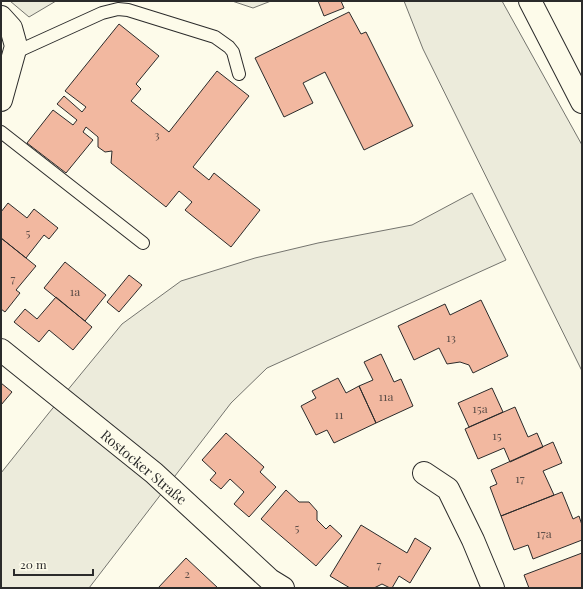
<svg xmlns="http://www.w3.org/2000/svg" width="583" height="589" viewBox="0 0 583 589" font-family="'Playfair Display',serif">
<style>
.green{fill:#ecebdb;stroke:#74746e}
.building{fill:#f2b8a0;stroke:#2b2b2b}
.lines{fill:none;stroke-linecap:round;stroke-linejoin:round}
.lane-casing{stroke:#2b2b2b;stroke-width:14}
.street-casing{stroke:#2b2b2b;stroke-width:24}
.secondary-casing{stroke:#2b2b2b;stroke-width:24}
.lane{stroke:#fdfbea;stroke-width:12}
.street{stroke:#fdfbea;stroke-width:22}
.secondary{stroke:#fdfbea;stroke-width:22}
.labels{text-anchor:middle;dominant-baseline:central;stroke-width:3;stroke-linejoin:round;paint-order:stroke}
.number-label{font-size:12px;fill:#5d4e48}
.street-label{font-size:14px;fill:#2b2b2b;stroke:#fdfbea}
</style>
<rect width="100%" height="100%" fill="#fdfbea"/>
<path class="green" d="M10 1H56L29 17Z
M232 1H271L253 8Z
M404 1H502L582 145V371L423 49Z
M472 193 506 260 267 368 231 403 89 588H1V473L48 414 122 324 181 281 255 258 318 243 412 225Z"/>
<path class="building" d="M318 1H341L344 8 324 16Z
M349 12 361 34 366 32 413 126 364 150 325 72 303 83 313 103 284 117 255 58Z
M119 24 159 56 136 84 141 89 131 101 169 132 217 71 249 96 193 167 209 180 214 173 260 210 231 247 185 210 192 202 179 191 166 207 111 163 112 151 105 152 98 147V137L86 127 83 132 93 140 66 173 27 143 53 110 73 125 77 120 57 104 64 96 82 112 86 107 65 91Z
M8 203 27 218 34 209 58 228 49 239 44 235 26 258 1 238V212Z
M1 238 36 266 16 290 20 293 5 312 1 309Z
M65 262 106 295 85 321 44 288Z
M129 275 142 285 119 312 107 302Z
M56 297 92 327 73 350 49 330 39 342 14 322 25 309 37 319Z
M481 300 508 356 473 373 469 365 460 362 447 364 439 348 414 360 398 326 445 304 450 315Z
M381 354 394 382 401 379 413 406 376 423 359 386 373 380 364 362Z
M338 378 346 393 359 386 376 423 334 443 327 430 316 435 301 406 316 398 312 391Z
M1 383 12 392 1 405Z
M492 388 503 412 469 427 458 403Z
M515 407 528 437 537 433 543 447 510 462 504 448 478 459 465 429Z
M226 433 264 467 260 472 276 487 249 517 234 504 244 492 230 479 221 489 210 480 216 473 202 460Z
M553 442 562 463 543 471 554 495 501 516 490 487 497 484 491 470Z
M286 490 299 502H309L317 511V520L326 529 330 525 342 536 316 566 261 519Z
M562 492 573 519 579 516 582 525V540L533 559 528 545 514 550 501 516Z
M361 525 407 553 415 538 431 548 410 583 399 576 392 588H390L382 584 374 588H350L330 576Z
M582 553V588H529L524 575Z
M186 558 218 588H158Z"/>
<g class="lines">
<g class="lane-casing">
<path id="lane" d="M14 53 102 13 118 9 128 10 215 37 229 47 233 52 239 74
M1 132 143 243"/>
</g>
<g class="street-casing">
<path id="street" d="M1 17 11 28 16 46 1 100
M1 350 154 473 270 580 283 588
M424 473 448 489 473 540 493 588"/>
</g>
<g class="secondary-casing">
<path id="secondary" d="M530 1 582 102"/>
</g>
<use href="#lane" class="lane"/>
<use href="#street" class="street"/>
<use href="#secondary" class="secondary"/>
</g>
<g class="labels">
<g class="number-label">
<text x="157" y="134">3</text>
<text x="28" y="232">5</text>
<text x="13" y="278">7</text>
<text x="75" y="291">1a</text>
<text x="451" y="337">13</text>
<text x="386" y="396">11a</text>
<text x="480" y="408">15a</text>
<text x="339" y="414">11</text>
<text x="497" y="435">15</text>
<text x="520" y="478">17</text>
<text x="297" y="527">5</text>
<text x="544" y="533">17a</text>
<text x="379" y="564">7</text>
<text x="187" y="573">2</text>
</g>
<g class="street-label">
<text transform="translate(144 467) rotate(40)">Rostocker Straße</text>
</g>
</g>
<rect width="583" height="589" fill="none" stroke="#2b2b2b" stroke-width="4"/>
<path d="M14 569v6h79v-6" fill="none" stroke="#2b2b2b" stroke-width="2"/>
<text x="20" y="569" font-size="12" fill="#2b2b2b" stroke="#fdfbea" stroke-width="3" paint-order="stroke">20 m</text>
</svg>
